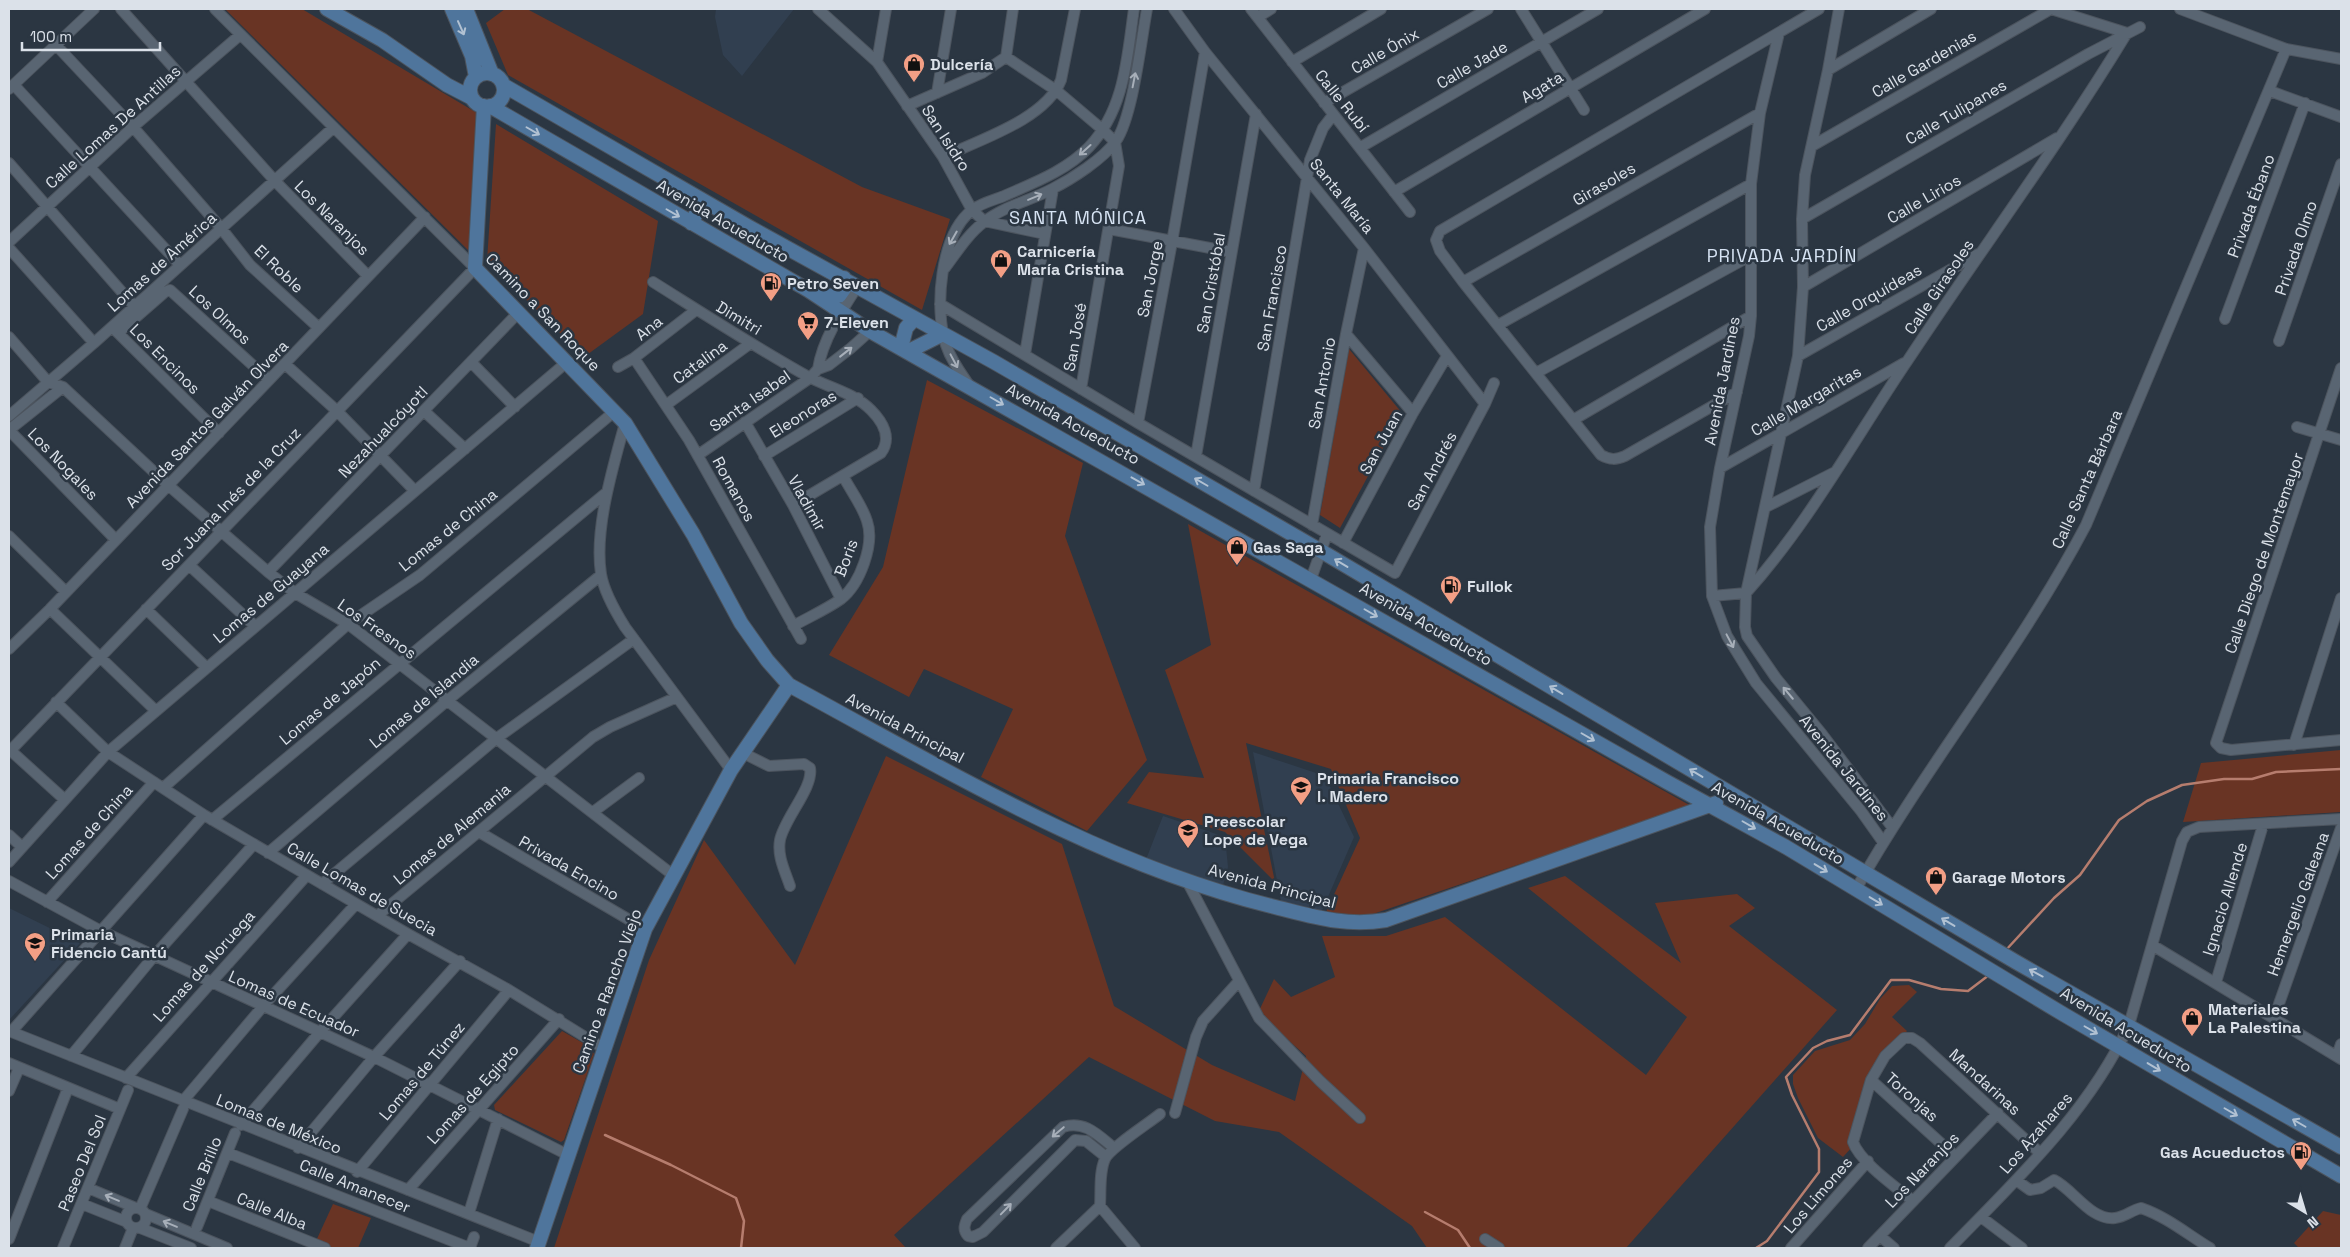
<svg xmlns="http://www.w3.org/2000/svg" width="2350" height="1257" viewBox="0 0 2350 1257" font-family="'Space Grotesk',sans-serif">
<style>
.built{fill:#313f50}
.green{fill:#693424}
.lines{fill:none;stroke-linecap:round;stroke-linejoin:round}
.stream{stroke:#b67d6e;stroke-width:2.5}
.street-casing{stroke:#4c545e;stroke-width:12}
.secondary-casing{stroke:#4c545e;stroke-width:16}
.street{stroke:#596572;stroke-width:10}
.secondary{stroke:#4f759c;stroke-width:14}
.oneway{stroke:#b1c1d2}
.oneway2{stroke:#a7afb9}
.labels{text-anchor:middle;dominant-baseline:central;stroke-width:5;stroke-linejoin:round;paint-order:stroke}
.street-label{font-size:16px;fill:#dbe1e9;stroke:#2b3642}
.poi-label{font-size:16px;font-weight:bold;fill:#dbe1e9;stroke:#2b3642;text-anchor:start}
.neighbourhood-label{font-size:18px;letter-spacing:1px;fill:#d7e4f4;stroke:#2b3642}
</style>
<rect width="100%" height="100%" fill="#2b3642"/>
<path class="built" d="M716 9H794L742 76 723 55 715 17Z
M1253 752 1325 776 1354 837 1321 913 1281 902Z
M1163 816 1225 837 1228 867 1222 889 1145 862Z
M9 908 80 943 9 1020Z"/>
<path class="green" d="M225 9H302L477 113 469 251Z
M505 9H527L862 187 950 219 922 310 508 75 486 23Z
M496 124 658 221 643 314 584 357 487 261Z
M1349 349 1402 413 1340 528 1320 515Z
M927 380 1083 463 1065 536 1147 760 1087 831 981 777 1013 709 924 669 909 697 829 655 883 567Z
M1188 524 1691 806 1367 916 1326 912 1360 838 1331 769 1246 743 1275 882 1225 832 1127 803 1149 772 1204 778 1165 670 1211 645Z
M2341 750V812L2183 822 2201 763Z
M886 756 1062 844 1114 1006 1212 1065 1295 1101 1306 1056 1258 1013 1274 979 1291 997 1335 977 1322 936H1386L1445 917 1646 1075 1687 1017 1528 888 1565 876 1681 963 1655 903 1737 894 1755 908 1729 926 1837 1010 1626 1248H1427L1412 1226 1279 1132 1215 1121 1089 1057 894 1235 906 1248H554L649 960 704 840 795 965Z
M1909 985 1917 992 1892 1017 1907 1031 1885 1056 1854 1145 1843 1157 1818 1138 1798 1098 1793 1084V1075L1815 1051 1850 1040 1865 1024 1880 999 1892 986Z
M562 1031 590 1047 594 1054 564 1140 561 1142 495 1110 494 1105Z
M333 1204 371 1218 358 1248H334L316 1241Z
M2323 1211 2341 1215V1248H2299L2294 1243Z"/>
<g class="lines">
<path class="stream" d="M2006 950 2054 898 2080 875 2119 820 2147 801 2182 785 2224 779H2252L2276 772 2341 769
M605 1135 671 1165 736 1198 744 1221 741 1248
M1425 1212 1458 1230 1470 1248
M1756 1248 1767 1241 1819 1172V1149L1792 1095 1786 1077 1813 1048 1827 1041 1850 1035 1891 980H1909L1941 989 1968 991 1989 975"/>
<g class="street-casing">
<path id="street" d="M121 9 275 181 368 276
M818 9 877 62 943 157 972 210 984 221 1045 234
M1174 9 1205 52 1364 248 1485 404
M1251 9 1410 212
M1521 9 1584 110
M1839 9 1828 70 1805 175 1802 219 1803 287 1798 356 1746 593 1745 627 1747 636 1776 678 1822 734 1892 827
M2051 9 2127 33
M2180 9 2286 49 2341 59
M1258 17 1271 9
M1779 33 1760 113 1751 184V316L1749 336 1720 468 1710 527 1712 596 1727 636 1756 683 1861 811 1883 842
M55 44 133 127 221 228 250 265 319 328
M1006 57 1057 91 1103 130 1115 142 1119 166 1081 389
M1006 57 1013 9
M877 62 886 9
M1292 62 1381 9
M1828 70 1931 9
M14 85 180 265
M9 89 94 9
M2270 91 2341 117
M937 93 951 9
M1324 103 1488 9
M907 106 982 73 1006 57
M1812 146 2051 9
M1361 147 1598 9
M943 157C979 140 1046 119 1061 80L1075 9
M9 163 135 307
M1394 192 1705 9
M1802 219 2088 54 2140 27
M1109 229 1231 252
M9 242 133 127 240 35
M9 248 94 343
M945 268C957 252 968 234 984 222 1004 206 1030 201 1052 189 1072 179 1103 159 1116 141 1133 116 1141 41 1147 9
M653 282C704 314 755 347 807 376 829 388 853 392 871 410 883 422 892 438 881 453L793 505
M1463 282 1760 113
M1803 287 2057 138
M940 304 1138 423 1395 573 1485 404 1494 383
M2225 319 2305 103
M1498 325 1751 184
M115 330 219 433
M118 333 165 292 170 290 269 380
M1346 334 1413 413
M9 337 48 382 63 387 168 485 268 572 295 593 348 624 673 875
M2279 341 2341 164
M1025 354 1053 189
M1798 356 1978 254
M634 358 689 440 801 639
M471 362 515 407
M285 364 336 410 415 491
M618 367 634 358 696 310
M2341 368 2216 743 2221 748 2231 750 2341 740
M818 369C822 341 842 310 857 287
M1536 373 1750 256
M969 385C960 372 951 360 946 345 934 309 940 235 972 210 981 203 994 200 1004 196 1033 183 1066 171 1089 147 1125 109 1127 57 1134 9
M1737 392 1625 456C1616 460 1610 460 1601 455L1463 282 1440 251 1436 240 1440 231 1819 9
M666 405 751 343
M424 411 465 449
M9 416 94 343 333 128
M1573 420 1751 316
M745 422 793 505 841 599
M625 423C613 467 594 529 601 574 604 592 615 611 625 627L731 770
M1138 423 1172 242 1205 52
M2297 427 2341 440
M9 430 116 540
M9 430 63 387
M698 455 810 378 818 369 829 365 851 348 870 331
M764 456 858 398
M1196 456 1256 114
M1720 468 1904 363
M1254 491 1310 160 1323 128 1333 115
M1766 507 1835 472
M1312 525 1346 334 1364 248
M9 536 66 592
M1343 543 1413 413 1447 356
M189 565 255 626
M268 572 519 312
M1311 579 1327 534
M1712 596 1746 593C1809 523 1855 438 1908 360 1980 251 2059 145 2127 33
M50 609 155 710
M146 609 206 667
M793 626C809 617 827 609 841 599 860 584 875 544 867 521 862 505 851 491 843 476
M9 649 50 609 425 217
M56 702 108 752 204 815 408 934 509 990 603 1048
M2294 745 2341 598
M10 750 64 799
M9 752 475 268 215 9
M743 753 769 766 804 764 810 768C814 787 784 819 780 840 777 856 785 871 790 886
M163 788 348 624 420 575 615 411
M593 812 639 778
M212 820 607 492
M479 832 645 929
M9 835 22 847
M268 853 448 700 601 575
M9 862 108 752 567 362
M9 881 101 931 374 1057 568 1155
M1187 881 1259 1018 1320 1081 1360 1118
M322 884 497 738 634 639
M1856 889C1927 764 2019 652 2086 525L2286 49
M47 902 154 782
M377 916 593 737 610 727 677 697
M2152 945 2341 1059
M2216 982 2263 825
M2274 1018 2341 828
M9 1031 539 1242
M11 1032 204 815
M71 1056 154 956 254 844
M2337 1056 2341 1044
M9 1063 120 1109
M126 1078 307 875
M1871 1080 1955 1156
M9 1091 19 1068
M183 1101 264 1005 356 904
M1175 1113 1196 1037 1203 1021 1239 981
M241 1125 320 1032 408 934
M298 1148 374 1057 460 961
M228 1153 470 1248
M1106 1157 1086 1141 1075 1140 983 1232 973 1237 968 1236C963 1230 964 1226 967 1219L1063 1127C1085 1120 1098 1135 1114 1148
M357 1172 509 990
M2016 1180 2030 1190 2041 1188 2054 1180C2073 1189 2091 1221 2115 1218 2125 1217 2132 1210 2141 1208 2167 1217 2187 1234 2210 1248
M88 1188 136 1208
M408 1190 559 1019
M208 1201 325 1248
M1913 1201C1896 1187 1860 1162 1853 1142L1871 1080 1885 1056 1904 1038H1912L1920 1043 2040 1153
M82 1204 127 1222
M1100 1206C1101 1191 1099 1172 1105 1159 1110 1148 1149 1123 1160 1114
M1100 1206 1135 1248
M126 1218a10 10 0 1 1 20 0a10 10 0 1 1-20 0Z
M140 1209 183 1109
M469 1213 498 1119
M146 1214 227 1248
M1981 1217 2022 1248
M197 1227 235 1133
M140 1228 191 1248
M1880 1236 1894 1248
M9 1239 68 1088
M1485 1239 1499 1248
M63 1248 128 1090
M125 1248 133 1228
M470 1248 474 1237
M1056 1248 1100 1206
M1791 1248 1868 1161
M1868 1248 1998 1113
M1950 1248C2016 1180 2089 1112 2129 1025L2182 841 2187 832 2199 827 2341 819"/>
</g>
<g class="secondary-casing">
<path id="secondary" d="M327 9 382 40 447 85 472 98
M452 9 472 56 476 77
M466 9 492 74
M470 90a17 17 0 1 1 34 0a17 17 0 1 1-34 0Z
M503 85 749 227 994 362 1321 551 2016 962 2341 1147
M484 106 475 268 625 423 693 534 741 623 767 660 789 685C945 769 1098 863 1271 906 1312 916 1344 927 1386 920L1716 803
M490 106 808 290 870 331 1667 782 1786 847 2063 1014 2341 1176
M691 223 703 201
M818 293 831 296H839L844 289V278
M901 348 906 328 914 319
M909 351 943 334
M537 1248 645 929 731 770 789 685"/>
</g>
<use href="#street" class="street"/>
<use href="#secondary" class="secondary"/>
</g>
<defs><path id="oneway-shaft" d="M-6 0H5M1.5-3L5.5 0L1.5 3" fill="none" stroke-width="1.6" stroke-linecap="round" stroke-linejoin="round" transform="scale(1.25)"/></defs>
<g class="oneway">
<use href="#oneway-shaft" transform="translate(461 28) rotate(66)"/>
<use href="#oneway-shaft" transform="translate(533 131) rotate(30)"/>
<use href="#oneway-shaft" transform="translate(673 213) rotate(30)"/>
<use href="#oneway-shaft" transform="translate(997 401) rotate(30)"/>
<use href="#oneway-shaft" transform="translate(1138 481) rotate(29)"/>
<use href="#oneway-shaft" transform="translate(1201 482) rotate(-150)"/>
<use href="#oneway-shaft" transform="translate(1341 563) rotate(-149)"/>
<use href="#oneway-shaft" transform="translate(1371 613) rotate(30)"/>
<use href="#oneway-shaft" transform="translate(1556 690) rotate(-149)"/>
<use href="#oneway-shaft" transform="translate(1588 737) rotate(30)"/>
<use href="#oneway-shaft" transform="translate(1696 773) rotate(-149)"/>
<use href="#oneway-shaft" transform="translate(1749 825) rotate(30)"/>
<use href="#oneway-shaft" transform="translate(1821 868) rotate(31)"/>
<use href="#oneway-shaft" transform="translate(1876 901) rotate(31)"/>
<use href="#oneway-shaft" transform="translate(1948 922) rotate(-149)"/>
<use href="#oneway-shaft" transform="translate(2036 973) rotate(-152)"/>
<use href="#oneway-shaft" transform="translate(2091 1030) rotate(30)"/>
<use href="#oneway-shaft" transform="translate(2154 1067) rotate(31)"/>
<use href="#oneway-shaft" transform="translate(2231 1112) rotate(30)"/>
<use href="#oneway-shaft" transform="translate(2299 1123) rotate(-150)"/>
</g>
<g class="oneway2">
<use href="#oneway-shaft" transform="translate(1134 80) rotate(-79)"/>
<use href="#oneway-shaft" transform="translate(1085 150) rotate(138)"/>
<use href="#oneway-shaft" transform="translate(1035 197) rotate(-23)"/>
<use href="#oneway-shaft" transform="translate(953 238) rotate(120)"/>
<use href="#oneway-shaft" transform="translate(846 352) rotate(-38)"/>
<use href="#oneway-shaft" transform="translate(954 361) rotate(62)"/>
<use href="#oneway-shaft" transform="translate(1730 641) rotate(62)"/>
<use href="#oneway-shaft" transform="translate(1788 693) rotate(-130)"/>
<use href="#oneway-shaft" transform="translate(1058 1132) rotate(140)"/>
<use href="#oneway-shaft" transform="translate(112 1198) rotate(-157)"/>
<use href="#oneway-shaft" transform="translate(1006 1209) rotate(-46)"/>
<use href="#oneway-shaft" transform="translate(170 1224) rotate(-157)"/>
</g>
<defs>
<g id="shop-pin" transform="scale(1.125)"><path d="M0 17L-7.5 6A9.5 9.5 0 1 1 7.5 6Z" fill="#f39f85" stroke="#2b3642"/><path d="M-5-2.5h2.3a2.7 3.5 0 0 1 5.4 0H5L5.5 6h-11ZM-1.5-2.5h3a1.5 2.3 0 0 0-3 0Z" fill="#111"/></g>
<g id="fuel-pin" transform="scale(1.125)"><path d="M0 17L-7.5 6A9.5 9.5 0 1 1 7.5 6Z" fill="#f39f85" stroke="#2b3642"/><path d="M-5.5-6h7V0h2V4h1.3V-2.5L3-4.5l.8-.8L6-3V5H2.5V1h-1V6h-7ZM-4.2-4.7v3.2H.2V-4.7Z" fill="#111"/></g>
<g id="supermarket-pin" transform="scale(1.125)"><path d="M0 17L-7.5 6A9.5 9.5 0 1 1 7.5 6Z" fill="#f39f85" stroke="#2b3642"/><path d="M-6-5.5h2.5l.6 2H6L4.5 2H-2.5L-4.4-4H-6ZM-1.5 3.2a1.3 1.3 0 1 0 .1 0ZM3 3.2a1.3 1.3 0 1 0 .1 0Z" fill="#111"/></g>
<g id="school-pin" transform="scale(1.125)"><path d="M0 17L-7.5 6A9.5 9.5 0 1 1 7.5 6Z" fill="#f39f85" stroke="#2b3642"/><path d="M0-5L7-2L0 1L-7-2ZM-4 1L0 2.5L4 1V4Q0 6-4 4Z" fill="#111"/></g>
</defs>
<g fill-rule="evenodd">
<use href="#shop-pin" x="914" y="64"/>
<use href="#shop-pin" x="1001" y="260"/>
<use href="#fuel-pin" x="771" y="283"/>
<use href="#supermarket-pin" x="808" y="322"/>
<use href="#shop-pin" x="1237" y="547"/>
<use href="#fuel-pin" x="1451" y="586"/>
<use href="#school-pin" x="1301" y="787"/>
<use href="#school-pin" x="1188" y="830"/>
<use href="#shop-pin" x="1936" y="877"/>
<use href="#school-pin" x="35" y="943"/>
<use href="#shop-pin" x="2192" y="1018"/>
<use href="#fuel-pin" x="2301" y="1152"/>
</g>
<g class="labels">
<g class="street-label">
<text transform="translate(1385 51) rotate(-30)">Calle Ónix</text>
<text transform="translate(1924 64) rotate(-30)">Calle Gardenias</text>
<text transform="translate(1472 65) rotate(-30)">Calle Jade</text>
<text transform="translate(1542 87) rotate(-31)">Agata</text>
<text transform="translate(1342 101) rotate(51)">Calle Rubí</text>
<text transform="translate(1956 112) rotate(-30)">Calle Tulipanes</text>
<text transform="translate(113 127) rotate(-42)">Calle Lomas De Antillas</text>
<text transform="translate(946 138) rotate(57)">San Isidro</text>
<text transform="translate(1604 184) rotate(-30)">Girasoles</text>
<text transform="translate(1342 196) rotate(51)">Santa María</text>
<text transform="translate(1924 199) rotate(-30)">Calle Lirios</text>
<text transform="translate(2251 206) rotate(-70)">Privada Ébano</text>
<text transform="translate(332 218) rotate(45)">Los Naranjos</text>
<text transform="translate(723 221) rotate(30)">Avenida Acueducto</text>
<text transform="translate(2296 248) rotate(-71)">Privada Olmo</text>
<text transform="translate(162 262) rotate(-42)">Lomas de América</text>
<text transform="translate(279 269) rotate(44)">El Roble</text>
<text transform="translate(1150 279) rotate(-79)">San Jorge</text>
<text transform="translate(1211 283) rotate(-80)">San Cristóbal</text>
<text transform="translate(1939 287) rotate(-56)">Calle Girasoles</text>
<text transform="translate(1272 298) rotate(-80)">San Francisco</text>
<text transform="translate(1869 298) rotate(-30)">Calle Orquídeas</text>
<text transform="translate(543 312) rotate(46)">Camino a San Roque</text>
<text transform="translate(220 315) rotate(43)">Los Olmos</text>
<text transform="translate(739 318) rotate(31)">Dimitri</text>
<text transform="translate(649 328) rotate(-38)">Ana</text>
<text transform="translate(1075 337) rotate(-80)">San José</text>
<text transform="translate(165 359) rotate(45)">Los Encinos</text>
<text transform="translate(700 362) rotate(-36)">Catalina</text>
<text transform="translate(1722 381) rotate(-79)">Avenida Jardines</text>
<text transform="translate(1322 383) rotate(-80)">San Antonio</text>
<text transform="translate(750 401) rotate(-35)">Santa Isabel</text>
<text transform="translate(1806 401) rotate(-30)">Calle Margaritas</text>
<text transform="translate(803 414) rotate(-32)">Eleonoras</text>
<text transform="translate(207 424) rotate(-46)">Avenida Santos Galván Olvera</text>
<text transform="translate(1073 424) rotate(29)">Avenida Acueducto</text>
<text transform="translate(383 432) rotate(-46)">Nezahualcóyotl</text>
<text transform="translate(1381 442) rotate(-61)">San Juan</text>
<text transform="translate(63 464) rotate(46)">Los Nogales</text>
<text transform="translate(1432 471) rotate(-62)">San Andrés</text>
<text transform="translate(2087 479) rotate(-66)">Calle Santa Bárbara</text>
<text transform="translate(734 489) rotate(61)">Romanos</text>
<text transform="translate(231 499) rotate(-46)">Sor Juana Inés de la Cruz</text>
<text transform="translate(807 503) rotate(61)">Vladimir</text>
<text transform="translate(448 530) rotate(-39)">Lomas de China</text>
<text transform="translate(2264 553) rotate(-71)">Calle Diego de Montemayor</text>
<text transform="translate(846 558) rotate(-69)">Boris</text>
<text transform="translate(271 593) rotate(-40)">Lomas de Guayana</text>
<text transform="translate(1426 624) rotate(30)">Avenida Acueducto</text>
<text transform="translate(377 629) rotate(35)">Los Fresnos</text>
<text transform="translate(330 701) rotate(-40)">Lomas de Japón</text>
<text transform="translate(424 701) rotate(-40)">Lomas de Islandia</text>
<text transform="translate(905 728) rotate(28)">Avenida Principal</text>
<text transform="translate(1844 768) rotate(51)">Avenida Jardines</text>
<text transform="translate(1778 823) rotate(30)">Avenida Acueducto</text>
<text transform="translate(89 832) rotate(-48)">Lomas de China</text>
<text transform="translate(452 834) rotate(-40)">Lomas de Alemania</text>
<text transform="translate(569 868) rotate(30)">Privada Encino</text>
<text transform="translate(1272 886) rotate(15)">Avenida Principal</text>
<text transform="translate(362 889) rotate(30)">Calle Lomas de Suecia</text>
<text transform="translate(2225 899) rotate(-73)">Ignacio Allende</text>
<text transform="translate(2298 904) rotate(-70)">Hemergelio Galeana</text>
<text transform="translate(204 966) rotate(-48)">Lomas de Noruega</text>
<text transform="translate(607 991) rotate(-70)">Camino a Rancho Viejo</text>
<text transform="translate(294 1004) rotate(24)">Lomas de Ecuador</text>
<text transform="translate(2126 1030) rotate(31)">Avenida Acueducto</text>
<text transform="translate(422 1071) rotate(-50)">Lomas de Túnez</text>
<text transform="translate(1985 1082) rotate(42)">Mandarinas</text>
<text transform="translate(473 1094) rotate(-48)">Lomas de Egipto</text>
<text transform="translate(1912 1097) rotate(42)">Toronjas</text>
<text transform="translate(279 1124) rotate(22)">Lomas de México</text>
<text transform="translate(2036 1133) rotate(-49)">Los Azahares</text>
<text transform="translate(82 1163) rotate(-68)">Paseo Del Sol</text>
<text transform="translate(1922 1170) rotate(-46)">Los Naranjos</text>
<text transform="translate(202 1174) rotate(-68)">Calle Brillo</text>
<text transform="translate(355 1186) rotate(22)">Calle Amanecer</text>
<text transform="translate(1818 1195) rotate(-49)">Los Limones</text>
<text transform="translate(272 1211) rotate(22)">Calle Alba</text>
</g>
<g class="poi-label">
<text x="930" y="64">Dulcería</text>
<text x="1017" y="251">Carnicería<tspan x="1017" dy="18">María Cristina</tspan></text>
<text x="787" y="283">Petro Seven</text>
<text x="824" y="322">7-Eleven</text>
<text x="1253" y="547">Gas Saga</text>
<text x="1467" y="586">Fullok</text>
<text x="1317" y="778">Primaria Francisco<tspan x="1317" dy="18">I. Madero</tspan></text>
<text x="1204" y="821">Preescolar<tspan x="1204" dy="18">Lope de Vega</tspan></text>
<text x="1952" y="877">Garage Motors</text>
<text x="51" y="934">Primaria<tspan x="51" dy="18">Fidencio Cantú</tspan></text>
<text x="2208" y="1009">Materiales<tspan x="2208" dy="18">La Palestina</tspan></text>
<text x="2285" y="1152" text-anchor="end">Gas Acueductos</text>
</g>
<g class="neighbourhood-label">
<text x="1078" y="217">SANTA MÓNICA</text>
<text x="1782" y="255">PRIVADA JARDÍN</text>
</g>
</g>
<rect width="2350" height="1257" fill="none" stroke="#dbe1e9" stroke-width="20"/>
<g transform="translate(2305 1212) rotate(142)" stroke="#2b3642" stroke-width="4" paint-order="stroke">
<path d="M0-4L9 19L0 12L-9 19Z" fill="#dbe1e9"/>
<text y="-8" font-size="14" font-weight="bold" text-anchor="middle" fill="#dbe1e9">N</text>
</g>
<path d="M22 42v8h138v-8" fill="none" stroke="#dbe1e9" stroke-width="2.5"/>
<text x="30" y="42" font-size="15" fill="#dbe1e9" stroke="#2b3642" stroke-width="4" paint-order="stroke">100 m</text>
</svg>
